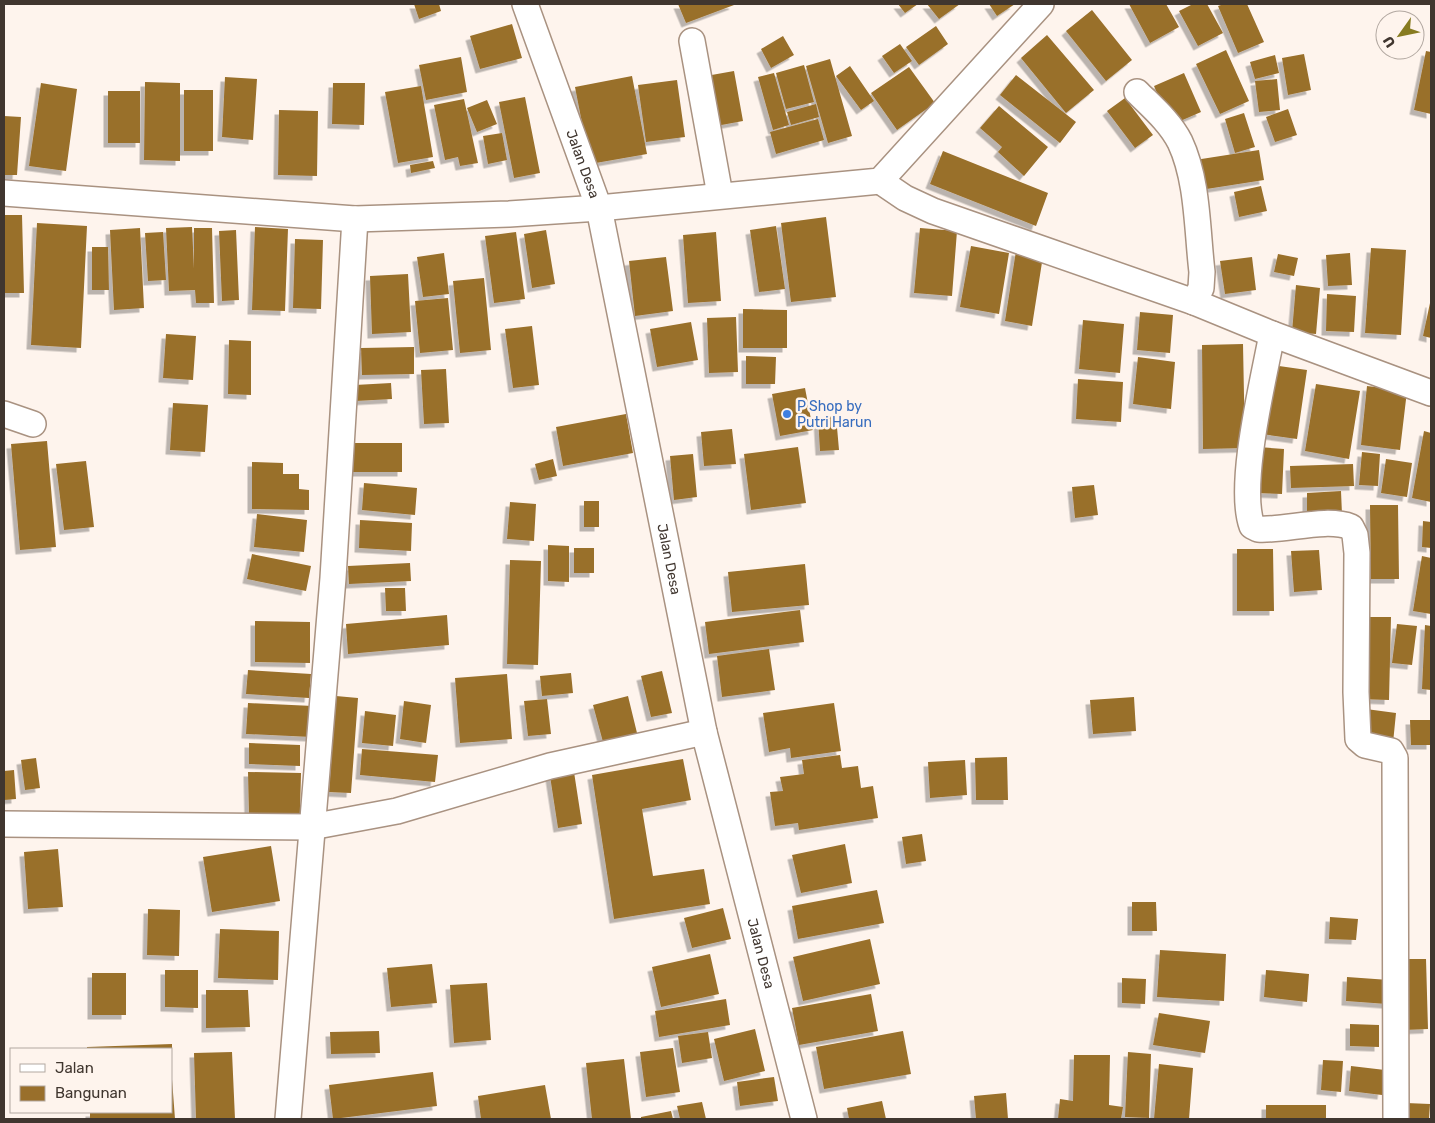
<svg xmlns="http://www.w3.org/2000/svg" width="1435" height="1123" viewBox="0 0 1435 1123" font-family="Rubik,sans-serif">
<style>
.building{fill:#996f2b;filter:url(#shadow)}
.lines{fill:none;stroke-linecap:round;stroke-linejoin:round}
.street-casing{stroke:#a99281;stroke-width:28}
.street{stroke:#fff;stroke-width:25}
.shop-dot{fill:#3f7fe0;stroke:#fef4ed;stroke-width:2}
.labels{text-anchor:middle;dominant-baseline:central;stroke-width:5;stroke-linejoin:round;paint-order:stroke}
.street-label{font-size:14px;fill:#40362f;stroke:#fef4ed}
.shop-label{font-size:14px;fill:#366cbe;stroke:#fef4ed;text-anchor:start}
</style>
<defs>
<filter id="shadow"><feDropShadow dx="-4.5" dy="4.5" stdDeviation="0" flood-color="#0004"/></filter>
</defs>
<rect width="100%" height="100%" fill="#fef4ed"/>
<path class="building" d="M414 4H439L441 11 419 19Z
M678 4H733L734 5 686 23Z
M898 4H918L905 13Z
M927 4H960L939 19Z
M989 4H1015L997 16Z
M1129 4H1166L1179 27 1150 43Z
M1193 4H1207L1223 33 1198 46 1179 11Z
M1224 4H1247L1264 42 1238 53 1218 6Z
M1092 10 1132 60 1106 81 1066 31Z
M512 24 522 58 480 69 470 36Z
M936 26 948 44 919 65 906 47Z
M1047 35 1094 90 1066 113 1021 58Z
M783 36 794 55 771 68 761 49Z
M900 44 912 61 894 73 882 56Z
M1226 50 1249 101 1220 114 1196 64Z
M1426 51 1431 52V114L1414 110Z
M1304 54 1311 90 1288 95 1282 58Z
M1275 55 1279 73 1255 79 1250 62Z
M461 57 467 92 426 100 419 65Z
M830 59 852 136 828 143 806 66Z
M804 65 814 102 786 109 776 73Z
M850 66 874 101 861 110 836 76Z
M909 67 935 103 897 130 871 93Z
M734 71 743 121 716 126 706 76Z
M774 73 789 125 773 130 758 77Z
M1184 73 1201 112 1171 125 1154 86Z
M1016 75 1076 122 1060 143 1000 95Z
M632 76 647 154 590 164 575 87Z
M225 77 257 79 253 140 222 137Z
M1277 79 1280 110 1259 112 1255 81Z
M677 80 685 137 646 142 638 85Z
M145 82 180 83V161L144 160Z
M41 83 77 89 66 171 29 166Z
M333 83H365L364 125 332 124Z
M421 86 433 157 398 163 385 92Z
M184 90H213V151H184Z
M108 91H140V143H108Z
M525 97 540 173 514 178 499 102Z
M1125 98 1153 135 1135 148 1107 111Z
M464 99 478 163 460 166 458 157 445 160 434 105Z
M487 100 497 124 477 132 467 108Z
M816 104 819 117 791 125 787 112Z
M999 106 1048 147 1024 176 998 152 1002 147 980 128Z
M1288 109 1297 135 1275 142 1266 117Z
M279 110 318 111 317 176 278 175Z
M1244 113 1255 147 1235 153 1225 119Z
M4 116 21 117 17 175H4Z
M818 119 824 140 776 154 770 132Z
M502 133 507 160 488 164 483 136Z
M1259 150 1264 180 1200 190 1195 160Z
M943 151 1048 193 1036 226 930 184Z
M433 161 435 168 411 173 410 165Z
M1261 186 1267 211 1239 217 1234 192Z
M4 215H22L24 293H4Z
M826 217 836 297 791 302 781 223Z
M37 223 87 226 81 348 31 345Z
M776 226 785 289 759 292 750 230Z
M192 227 194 269V228H212L214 303H196L195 290 169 291 166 228Z
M255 227 288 229 285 311 252 310Z
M140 228 144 308 114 310 110 230Z
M920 228 957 231 952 296 914 293Z
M236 230 239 300 222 301 219 231Z
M546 230 555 284 532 288 524 234Z
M163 232 166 280 148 281 145 233Z
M516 232 525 299 494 303 485 236Z
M716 232 721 301 688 303 683 235Z
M295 239 323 240 321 309 293 308Z
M971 246 1009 253 999 314 960 307Z
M92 247H108L109 290H92Z
M1371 248 1406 250 1401 335 1365 333Z
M1016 251 1043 256 1032 326 1005 321Z
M444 253 449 294 423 297 417 257Z
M1350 253 1352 285 1328 286 1326 255Z
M1278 254 1298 258 1294 276 1274 272Z
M666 257 673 311 635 316 629 261Z
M1252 257 1256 290 1225 294 1220 261Z
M408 274 411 332 372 334 370 276Z
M484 278 491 350 460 353 453 281Z
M1296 285 1320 288 1316 334 1292 332Z
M1327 294 1356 296 1354 332 1326 331Z
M448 298 453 350 420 353 415 301Z
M1430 303H1431V338L1423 336Z
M743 309 787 310V348H743Z
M1140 312 1173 315 1170 353 1137 350Z
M736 317 738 372 709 373 707 318Z
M1083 320 1124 324 1120 373 1079 369Z
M691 322 698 360 657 367 650 329Z
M532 326 539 385 513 388 505 329Z
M166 334 196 336 193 380 163 378Z
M229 340 251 341V395L228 394Z
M1243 344 1245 448 1203 449 1202 345Z
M414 347V374L362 375 361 348Z
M746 356 776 357 775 384H746Z
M1138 357 1175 362 1171 409 1133 404Z
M1272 365 1307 370 1297 439 1262 434Z
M446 369 449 423 424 424 421 370Z
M1078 379 1123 382 1121 422 1076 419Z
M391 383 392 399 355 401V385Z
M1316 384 1360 391 1349 459 1305 451Z
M1367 386 1407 391 1400 450 1361 445Z
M805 388 813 430 780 436 772 394Z
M173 403 208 405 205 452 170 450Z
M626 414 633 453 563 466 556 427Z
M836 416 839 450 820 451 818 418Z
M732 429 736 464 704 466 701 432Z
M1424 431 1431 433V502L1412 498Z
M47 441 56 547 20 550 11 444Z
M347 443H402V472H347Z
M798 447 806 503 751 510 744 454Z
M1259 447 1284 449 1282 494 1257 493Z
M1362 452 1380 454 1378 486 1359 485Z
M693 454 697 497 674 500 670 456Z
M553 459 557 476 539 480 535 464Z
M1386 459 1412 463 1407 497 1381 493Z
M86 461 94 527 64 530 56 464Z
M252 462 283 463V474H299V489L309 490V510L252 509Z
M1353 464 1354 486 1291 488 1290 466Z
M364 483 417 488 415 515 362 510Z
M1094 485 1098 515 1075 518 1072 487Z
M1341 491 1342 514 1307 515V493Z
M584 501H599V527H584Z
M510 502 536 504 534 541 507 539Z
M1370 505H1398L1399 579H1371Z
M257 514 307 520 304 552 254 547Z
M360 520 412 523 411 551 359 548Z
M1423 521 1431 522V548L1422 547Z
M548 545 569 546V582L548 581Z
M574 548H594V573H574Z
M1237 549H1273L1274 611H1237Z
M1319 550 1322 590 1294 592 1291 551Z
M252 554 311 566 306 591 247 579Z
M1422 556 1431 558V614L1413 611Z
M510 560 541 561 538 665 507 664Z
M410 563 411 581 349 584 348 566Z
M805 564 809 605 732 612 728 572Z
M385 588H405L406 611H386Z
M800 610 804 642 709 654 705 622Z
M447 615 449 645 348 654 346 624Z
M1362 617H1391L1389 700 1361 699Z
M255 621 310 622V663L255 662Z
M1397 624 1417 626 1412 665 1392 663Z
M1425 625 1431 626V690L1422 689Z
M769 649 775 690 722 697 717 656Z
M248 670 311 674 309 698 246 694Z
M662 671 672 713 651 717 641 676Z
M571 673 573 693 542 696 540 676Z
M507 674 512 739 460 743 455 678Z
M336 696 358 698 351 793 329 792Z
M628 696 637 733 603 742 593 705Z
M1134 697 1136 731 1093 734 1090 700Z
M547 699 551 734 528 736 524 701Z
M404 701 431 705 426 743 400 739Z
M248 703 313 706 312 737 246 734Z
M834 703 841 751 791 758 790 748 769 752 763 713Z
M1366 709 1396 713 1393 743 1363 740Z
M365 711 396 715 393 746 362 743Z
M1410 720H1431V745H1411Z
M249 743 300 745V766L249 764Z
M362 749 438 755 435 782 360 775Z
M840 755 842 768 858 766 861 788 873 786 878 818 799 830 798 823 775 826 770 792 783 791 780 777 804 774 802 760Z
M1007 757 1008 800H976L975 758Z
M36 758 40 788 25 790 21 760Z
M683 759 691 800 642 809 653 876 704 869 710 904 614 919 592 775Z
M965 760 967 795 930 798 928 762Z
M14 770 16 799 4 800V771Z
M248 772 301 773 300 813H249Z
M574 772 582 824 558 828 550 776Z
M922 834 926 861 906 864 902 837Z
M845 844 852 883 801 893 792 855Z
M271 846 280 901 212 912 203 857Z
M58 849 63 907 28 909 24 852Z
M877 890 884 923 798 939 792 906Z
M1132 902H1156L1157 931H1132Z
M723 908 731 939 692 948 684 918Z
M148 909 180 910 179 956 147 955Z
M1330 917 1358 919 1356 940 1329 939Z
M220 929 279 931 278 980 218 978Z
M870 939 880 984 803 1001 793 957Z
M1160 950 1226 954 1224 1001 1157 997Z
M710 954 719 994 661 1007 652 967Z
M1401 959H1426L1428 1029 1403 1030Z
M432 964 437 1003 391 1007 387 968Z
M165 970H198V1008L165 1007Z
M1266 970 1309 974 1307 1002 1264 997Z
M92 973H126V1015H92Z
M1347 977 1389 980 1387 1004 1346 1001Z
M1122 978 1146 979 1145 1004 1122 1003Z
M487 983 491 1040 454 1043 450 985Z
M206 990H248L250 1027 206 1028Z
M871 994 878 1031 799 1045 792 1008Z
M726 999 730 1025 659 1037 655 1011Z
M1159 1013 1210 1021 1205 1053 1153 1045Z
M1350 1024 1379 1025V1047L1350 1046Z
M755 1029 765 1071 724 1081 714 1039Z
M379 1031 380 1053 331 1054 330 1032Z
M903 1031 911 1074 824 1089 816 1047Z
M708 1032 712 1058 682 1063 678 1036Z
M172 1044V1049H87V1047Z
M673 1048 680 1092 646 1097 640 1052Z
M232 1052 235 1119H196L194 1053Z
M1128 1052 1151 1054 1149 1118 1125 1117Z
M1074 1055H1110L1109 1105 1123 1107 1121 1119H1058L1060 1099 1073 1101Z
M624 1059 631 1119H592L586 1063Z
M1323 1060 1343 1061 1341 1092 1321 1090Z
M1159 1064 1193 1068 1189 1119H1154Z
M171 1066 175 1119H90V1112H171Z
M1351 1066 1385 1070 1382 1095 1349 1091Z
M433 1072 437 1106 333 1119 329 1085Z
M774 1077 778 1101 740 1106 737 1082Z
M545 1085 551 1119H481L478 1096Z
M1006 1093 1008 1119H976L974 1096Z
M882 1101 886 1119H849L847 1108Z
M702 1102 706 1119H680L677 1106Z
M1406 1103 1430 1104 1429 1119H1406Z
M1266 1105H1326V1119H1266Z
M671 1111 673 1119H641V1117Z"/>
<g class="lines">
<g class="street-casing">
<g id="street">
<path id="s1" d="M525 4 599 208 704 732 804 1119"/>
<path d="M692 41 720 195"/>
<path d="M1137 92C1152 107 1170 122 1180 142 1198 180 1197 230 1202 272L1201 288 1194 302"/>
<path d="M880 181 905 198 933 211 1194 302 1272 334 1431 393"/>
<path d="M4 193 355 219 509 214 599 208 880 181 1041 4"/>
<path d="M1272 334C1264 378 1237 485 1252 526L1258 529C1285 531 1326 517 1351 527L1355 535 1357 553 1356 692 1358 739 1365 745 1391 751 1395 758 1396 1119"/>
<path d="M4 414 33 424"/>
<path d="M4 824 311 827 397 811 550 766 704 732"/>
<path d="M288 1119 333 578 355 219"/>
</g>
</g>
<use href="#street" class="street"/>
</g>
<circle class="shop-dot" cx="787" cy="414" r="5"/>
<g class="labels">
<g class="street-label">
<text stroke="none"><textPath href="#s1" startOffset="170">Jalan Desa</textPath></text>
<text stroke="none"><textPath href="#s1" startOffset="575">Jalan Desa</textPath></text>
<text stroke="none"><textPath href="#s1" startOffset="980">Jalan Desa</textPath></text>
</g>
<g class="shop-label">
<text x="797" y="406">P Shop by<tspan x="797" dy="16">Putri Harun</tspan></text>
</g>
</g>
<rect width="1435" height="1123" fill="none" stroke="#40362f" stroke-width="10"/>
<rect x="10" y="1048" width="162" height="65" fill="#fef4ed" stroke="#b2a8a1"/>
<rect x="20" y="1064" width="25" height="8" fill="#ffffff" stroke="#b2a8a1"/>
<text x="55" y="1073" font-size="15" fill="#40362f">Jalan</text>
<rect x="20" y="1086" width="25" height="15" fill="#996f2b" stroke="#b2a8a1"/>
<text x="55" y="1098" font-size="15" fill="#40362f">Bangunan</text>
<g transform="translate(1400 35) rotate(237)"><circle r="24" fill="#fef4ed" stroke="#b2a8a1"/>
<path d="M0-4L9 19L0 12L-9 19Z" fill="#877b20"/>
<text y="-8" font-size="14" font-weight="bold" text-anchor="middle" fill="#40362f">U</text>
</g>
</svg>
